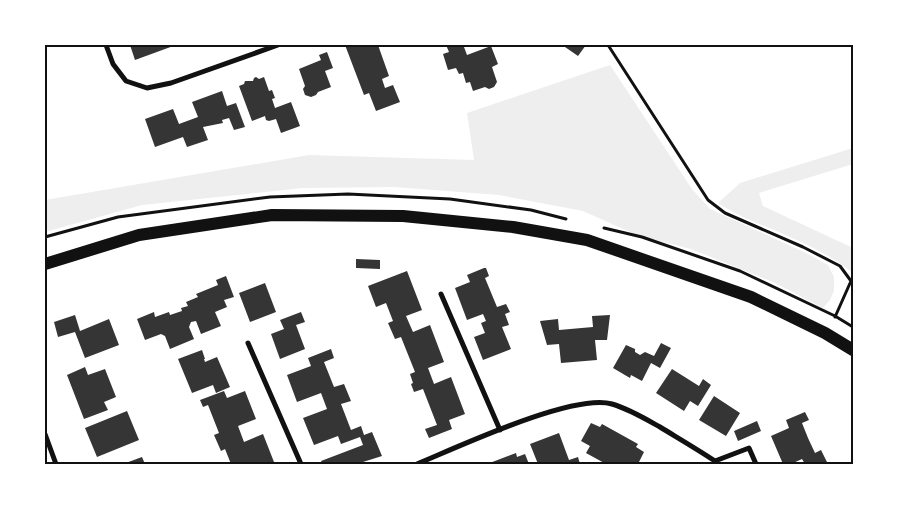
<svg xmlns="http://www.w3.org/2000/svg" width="898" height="509" viewBox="0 0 898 509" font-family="Helvetica,sans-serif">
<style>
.green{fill:#eee}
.building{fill:#353535}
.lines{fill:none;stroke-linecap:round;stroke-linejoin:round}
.path{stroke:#111;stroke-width:3}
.minor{stroke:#111;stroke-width:5}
.primary{stroke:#111;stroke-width:12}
.neatline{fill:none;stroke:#111;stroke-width:2}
</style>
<rect width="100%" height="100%" fill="#fff"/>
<path class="green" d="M610 65 692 189 710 209 806 253 828 265 834 277V291L830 300 823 308 773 282 691 249 639 236 583 211 499 195 394 187 303 188 142 205 45 232V200L309 155 474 160 467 113Z
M853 148V164L759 193 763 206 853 248V273C829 254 802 242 774 230 755 222 736 215 718 203L740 183Z"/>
<path class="building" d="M130 45H176L135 60Z
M345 45H378L389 76 382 79 385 88 393 85 400 102 376 111 369 93 364 95Z
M446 45H468L464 47 467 55 491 46 498 64 492 67 497 82 494 87 489 89 485 87 473 91 470 82 466 83 463 73 459 74 456 68 448 70 443 54 449 52Z
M566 45H586L578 56 565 47Z
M327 52 333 68 325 71 331 87 318 92 316 95 311 97 305 95 303 89 305 86 299 69 321 60 319 55Z
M256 77 259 79 264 77 269 91 272 90 275 98 272 99 275 108 291 102 300 126 281 133 276 119 269 121 266 120 265 116 252 121 239 86 244 84 245 81H253L254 78Z
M222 91 227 106 236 103 245 127 234 130 229 118 222 120 223 123 203 127 208 140 187 147 183 137 155 147 145 119 173 109 179 124 198 117 192 102Z
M356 259 380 260V269L356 268Z
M484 268H486L489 276 485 278 497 307 506 304 510 312 505 314 509 325 502 327 511 349 483 360 474 337 485 333 481 323 486 321 483 314 467 320 455 288 470 282 467 275Z
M407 271 422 310 406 316 413 332 430 325 444 362 428 368 434 384 451 377 465 414 449 420 452 429 429 438 425 429 437 425 423 389 414 392 411 384 413 383 410 374 415 372 401 337 395 339 388 323 393 321 386 303 376 307 368 286Z
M226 276 234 297 224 300 227 307 215 312 221 326 201 334 196 321 191 322 189 327 194 339 170 349 165 336 161 334 145 340 137 319 154 312 155 317 169 312 170 315 182 311 181 308 188 306 186 302 198 297 196 294 218 285 216 280Z
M265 283 276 312 250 322 239 293Z
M301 312 305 322 296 325 305 349 280 359 271 334 284 329 280 320Z
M75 315 80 331 109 319 119 345 85 358 75 332 58 337 54 322Z
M610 315 607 340H595L597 360 561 363 559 344 547 345 540 321 558 319 559 330 593 327 592 316Z
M661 343 671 348 660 368 651 363 642 381 631 375 630 378 613 368 626 345 635 349V352L640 355 645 352 654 356Z
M331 349 334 358 324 362 334 387 344 384 351 401 341 404 351 430 361 426 364 435 372 432 382 456 363 462 364 464H322L321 461 363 445 360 437 341 444 338 436 314 445 303 418 327 409 321 393 297 402 287 375 311 366 308 358Z
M202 350 205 359H204L205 362 217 357 230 387 216 393 213 385 192 393 178 359Z
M85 367 88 375 105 369 116 397 104 402 108 410 84 419 67 375Z
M672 369 699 386 703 379 711 385 698 406 690 401 684 411 656 393Z
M224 391 227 398 245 391 256 419 238 426 244 442 263 434 274 462 267 464H231L225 449 221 451 214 435 219 433 208 405 203 407 200 400Z
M714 396 740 413 726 436 699 420Z
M127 411 139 440 97 457 85 428Z
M805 412 809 420 802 423 808 438 815 453 821 450 828 464H805L802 459 791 464H783L771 436 789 428 786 420Z
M757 421 761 431 738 441 734 431Z
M591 423 600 427 602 424 638 444 636 447 644 452 638 464H606L586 453 590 446 581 441Z
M559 433 569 460 578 457 580 464H538L530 444Z
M516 453 517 457 525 454 529 464H487Z
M142 457 145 464H123Z"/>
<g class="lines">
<path class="path" d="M608 45 708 200 725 213 803 247 840 266 851 281
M604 228 642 237 740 271 835 316 853 327
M45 237 118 217 270 197 348 194 450 199 531 210 566 219
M835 317 851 281 853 282"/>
<path class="minor" d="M106 45 113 64 126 81 147 88 171 83 278 45
M441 294 500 430
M248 343 301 464
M45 434 56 464
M715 461 749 448 756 464
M417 464C458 447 573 393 612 404 629 409 644 418 660 427 678 438 697 449 715 461L716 464"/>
<path class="primary" d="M45 264 139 235 272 215 403 216 513 227 587 240 751 297 825 333 853 350"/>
</g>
<rect width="898" height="509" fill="none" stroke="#ffffff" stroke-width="92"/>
<rect x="46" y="46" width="806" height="417" class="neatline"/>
</svg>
